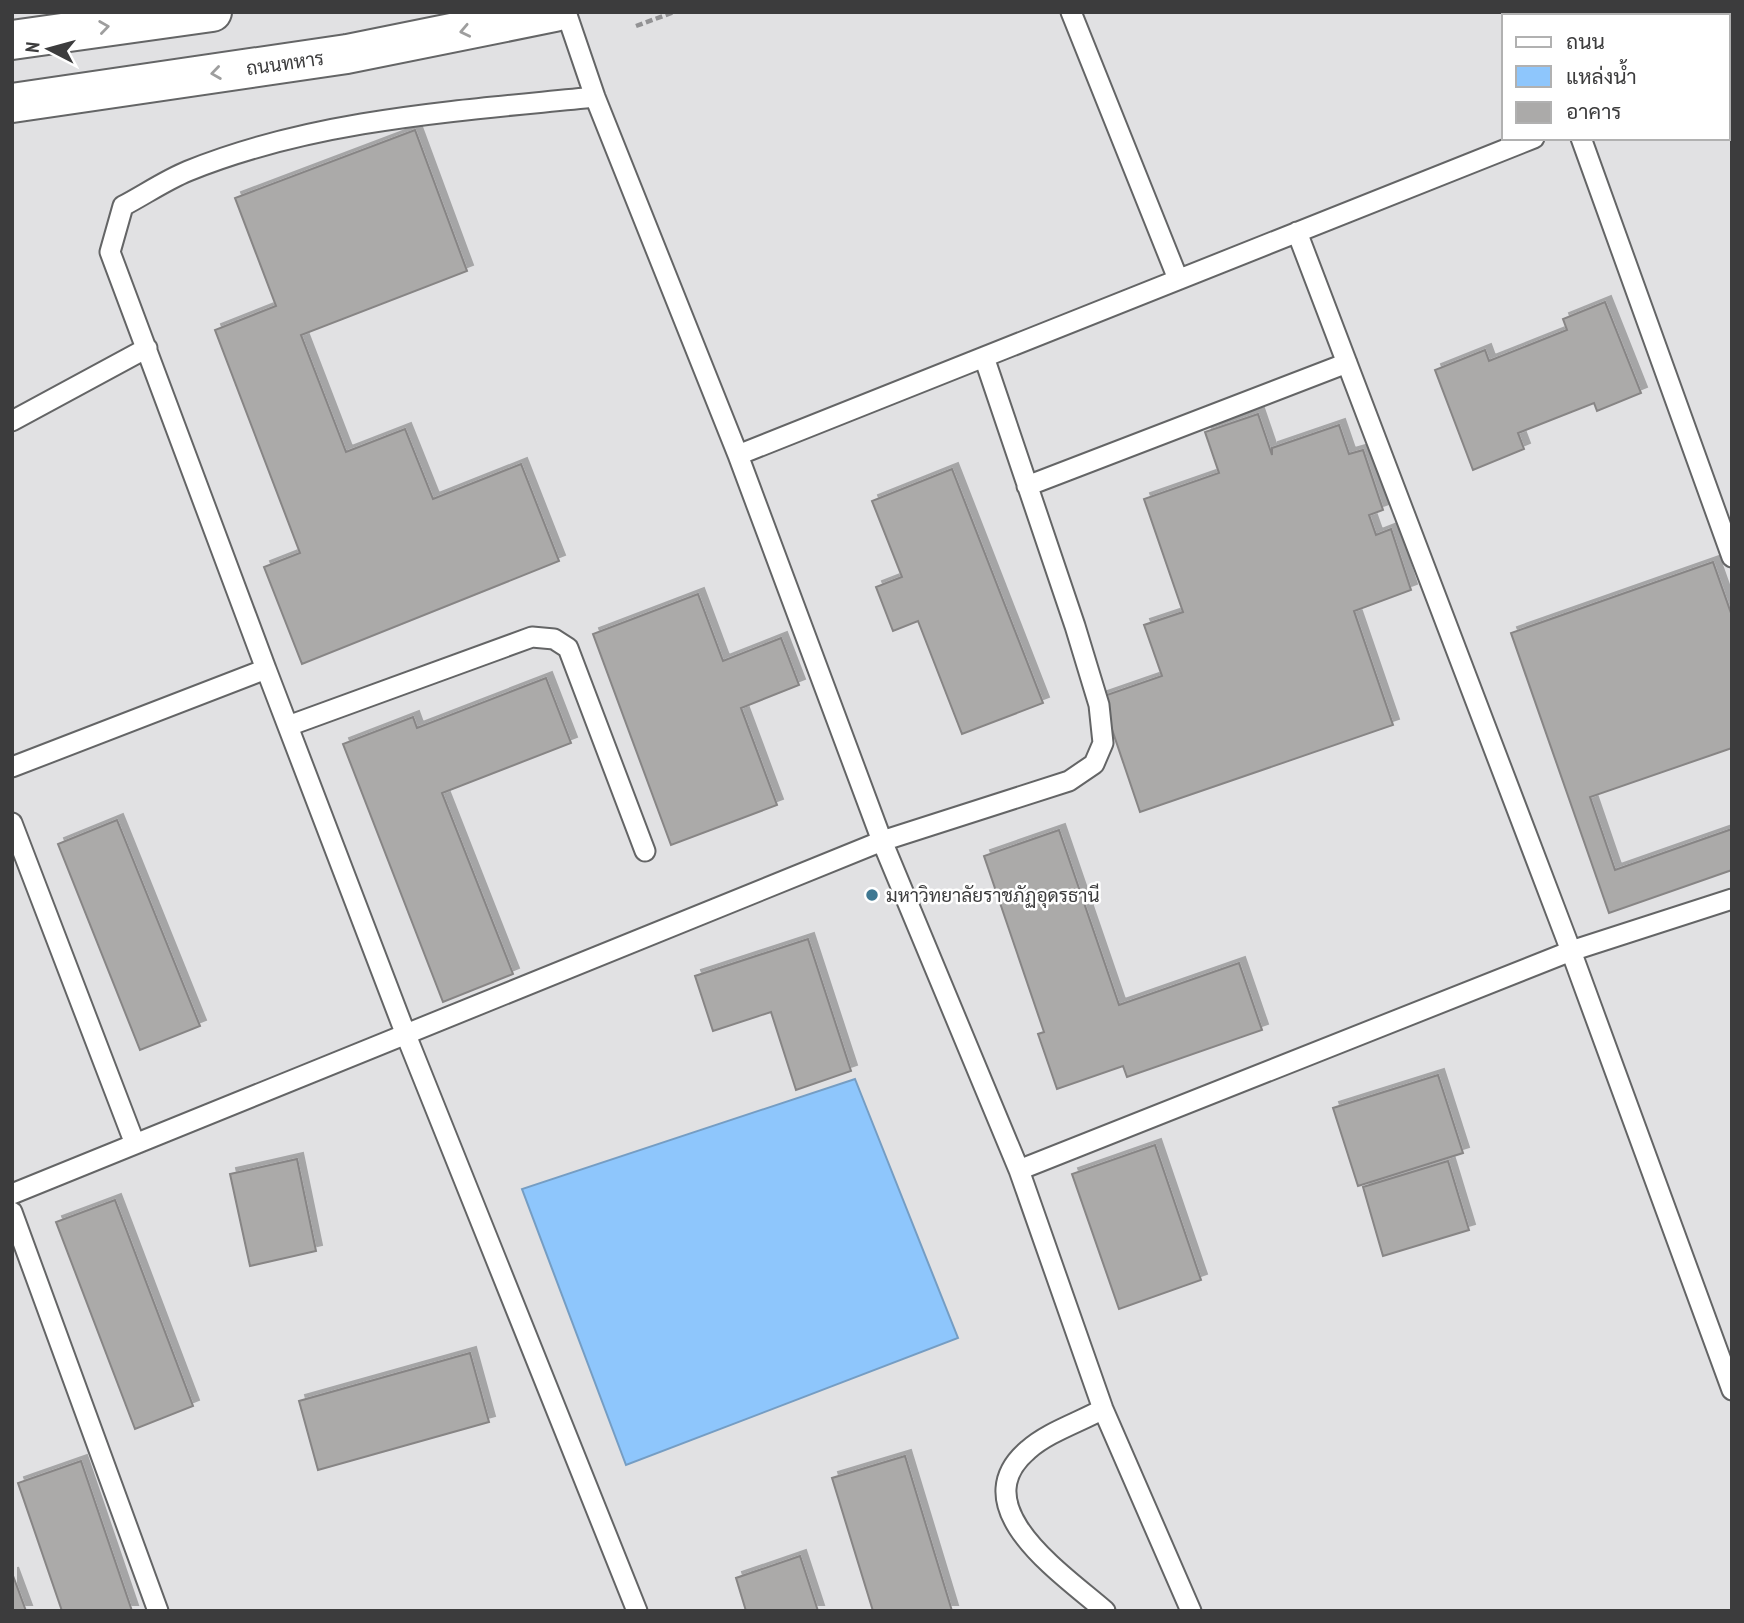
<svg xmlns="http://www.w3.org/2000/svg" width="1744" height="1623" viewBox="0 0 1744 1623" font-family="'PT Sans Narrow',Sarabun,sans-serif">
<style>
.water{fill:#8ec6fc;stroke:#759dc3;stroke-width:2}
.building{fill:#abaaa9;stroke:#878585;stroke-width:2;filter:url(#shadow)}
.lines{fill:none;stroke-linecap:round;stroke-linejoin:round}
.service-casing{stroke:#646566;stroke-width:23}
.primary-casing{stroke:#646566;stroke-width:42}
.path{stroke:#929294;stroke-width:4.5;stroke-dasharray:7 3.5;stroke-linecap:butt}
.service{stroke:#fff;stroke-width:19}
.primary{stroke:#fff;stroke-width:38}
.oneway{stroke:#9e9e9e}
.poi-dot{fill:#3f7892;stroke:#fff;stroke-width:2.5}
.labels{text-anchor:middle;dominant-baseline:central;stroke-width:5;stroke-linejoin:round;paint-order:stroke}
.street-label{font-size:19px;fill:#3c3c3d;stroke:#fff}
.poi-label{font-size:19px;fill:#3c3c3d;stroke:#fff;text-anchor:start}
</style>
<defs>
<filter id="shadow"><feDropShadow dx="6" dy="-6" stdDeviation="0" flood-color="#0004"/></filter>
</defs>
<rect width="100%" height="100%" fill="#e1e1e3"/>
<path class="water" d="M855 1079 958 1338 626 1465 522 1189Z"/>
<path class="building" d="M415 130 467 271 301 335 346 452 405 429 433 499 521 464 559 561 302 664 264 567 300 553 215 330 276 306 235 198Z
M1605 302 1641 393 1597 411 1594 403 1518 433 1524 449 1473 470 1435 370 1485 350 1489 361 1567 330 1563 319Z
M1258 414 1272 455V448L1339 425 1349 454 1363 450 1383 510 1369 515 1376 535 1391 529 1411 590 1354 611 1393 725 1140 812 1101 697 1162 676 1144 625 1183 612 1144 499 1219 473 1205 432Z
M952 469 1043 703 962 734 918 621 893 631 876 587 902 577 872 501Z
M1713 562 1732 616V748L1590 797 1615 870 1732 829V870L1609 913 1511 633Z
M698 594 723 661 781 638 799 685 741 708 777 805 671 845 593 634Z
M546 678 571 743 442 793 513 974 443 1002 343 744 413 717 417 728Z
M117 820 200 1026 140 1050 58 844Z
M1059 830 1119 1005 1239 963 1262 1030 1127 1077 1123 1066 1057 1089 1038 1034 1044 1032 984 856Z
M808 939 851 1071 796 1090 771 1012 713 1031 695 976Z
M1438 1075 1463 1153 1358 1186 1333 1108Z
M1155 1145 1201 1280 1119 1309 1072 1174Z
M297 1159 316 1251 250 1266 230 1174Z
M1448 1161 1469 1230 1383 1256 1363 1187Z
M115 1200 193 1406 135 1429 56 1222Z
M470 1353 489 1422 318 1470 299 1401Z
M905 1456 952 1611H873L832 1478Z
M81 1461 132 1611H62L18 1483Z
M800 1556 818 1611H746L736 1578Z
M12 1573 26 1611H12Z"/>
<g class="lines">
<g class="service-casing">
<path id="service" d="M566 12 595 97 738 455 882 841 1019 1170 1103 1409 1191 1611
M1071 12 1178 279
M1728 61 1732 60
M1581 138 1732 557
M1297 232 1571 951 1732 1390
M12 421 147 348
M738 455 1534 138
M1027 486 1347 363
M266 669 110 252 123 206C144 195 166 180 188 171 316 119 459 111 595 97
M288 726 532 637 554 639 568 648 645 851
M12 767 266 669 406 1035 637 1611
M12 823 135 1144
M1019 1170 1571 951 1732 899
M12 1194 882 841 1069 781 1094 764 1103 743 1099 705 1075 626 984 357
M12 1212 158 1611
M1103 1409C1080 1422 1048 1432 1028 1450 961 1507 1064 1575 1105 1611"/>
</g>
<g class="primary-casing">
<path id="primary" d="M12 40 212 12
M12 103 347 54 555 12"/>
</g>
<path class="path" d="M636 26 674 12"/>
<use href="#service" class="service"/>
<use href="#primary" class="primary"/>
</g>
<defs><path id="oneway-chevron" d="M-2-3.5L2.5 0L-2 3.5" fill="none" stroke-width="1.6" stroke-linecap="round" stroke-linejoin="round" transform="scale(1.75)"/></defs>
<g class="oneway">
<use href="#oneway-chevron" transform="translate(104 27) rotate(-8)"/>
<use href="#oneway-chevron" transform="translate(465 31) rotate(168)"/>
<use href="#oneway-chevron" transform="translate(216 73) rotate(172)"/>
</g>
<circle class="poi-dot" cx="872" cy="895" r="7"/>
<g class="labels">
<g class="street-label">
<text transform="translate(285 63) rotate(-8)">ถนนทหาร</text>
</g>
<g class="poi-label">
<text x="886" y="895">มหาวิทยาลัยราชภัฏอุดรธานี</text>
</g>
</g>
<rect width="1744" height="1623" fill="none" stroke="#3c3c3d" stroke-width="28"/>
<rect x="1502" y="14" width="228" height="126" fill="#ffffff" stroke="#b1b1b1" stroke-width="2"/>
<rect x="1516" y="37" width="35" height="10" fill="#ffffff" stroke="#b1b1b1" stroke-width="2"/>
<text x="1566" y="49" font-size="21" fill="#3c3c3d">ถนน</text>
<rect x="1516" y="66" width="35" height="21" fill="#8ec6fc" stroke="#b1b1b1" stroke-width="2"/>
<text x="1566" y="84" font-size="21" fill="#3c3c3d">แหล่งน้ำ</text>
<rect x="1516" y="102" width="35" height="21" fill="#abaaa9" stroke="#b1b1b1" stroke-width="2"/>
<text x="1566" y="119" font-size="21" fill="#3c3c3d">อาคาร</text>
<g transform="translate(49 49) rotate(276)" stroke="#ffffff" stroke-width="5" paint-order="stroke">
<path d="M0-5L12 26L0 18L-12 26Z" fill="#3c3c3d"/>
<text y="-10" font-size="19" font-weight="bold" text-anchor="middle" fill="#3c3c3d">N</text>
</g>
</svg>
